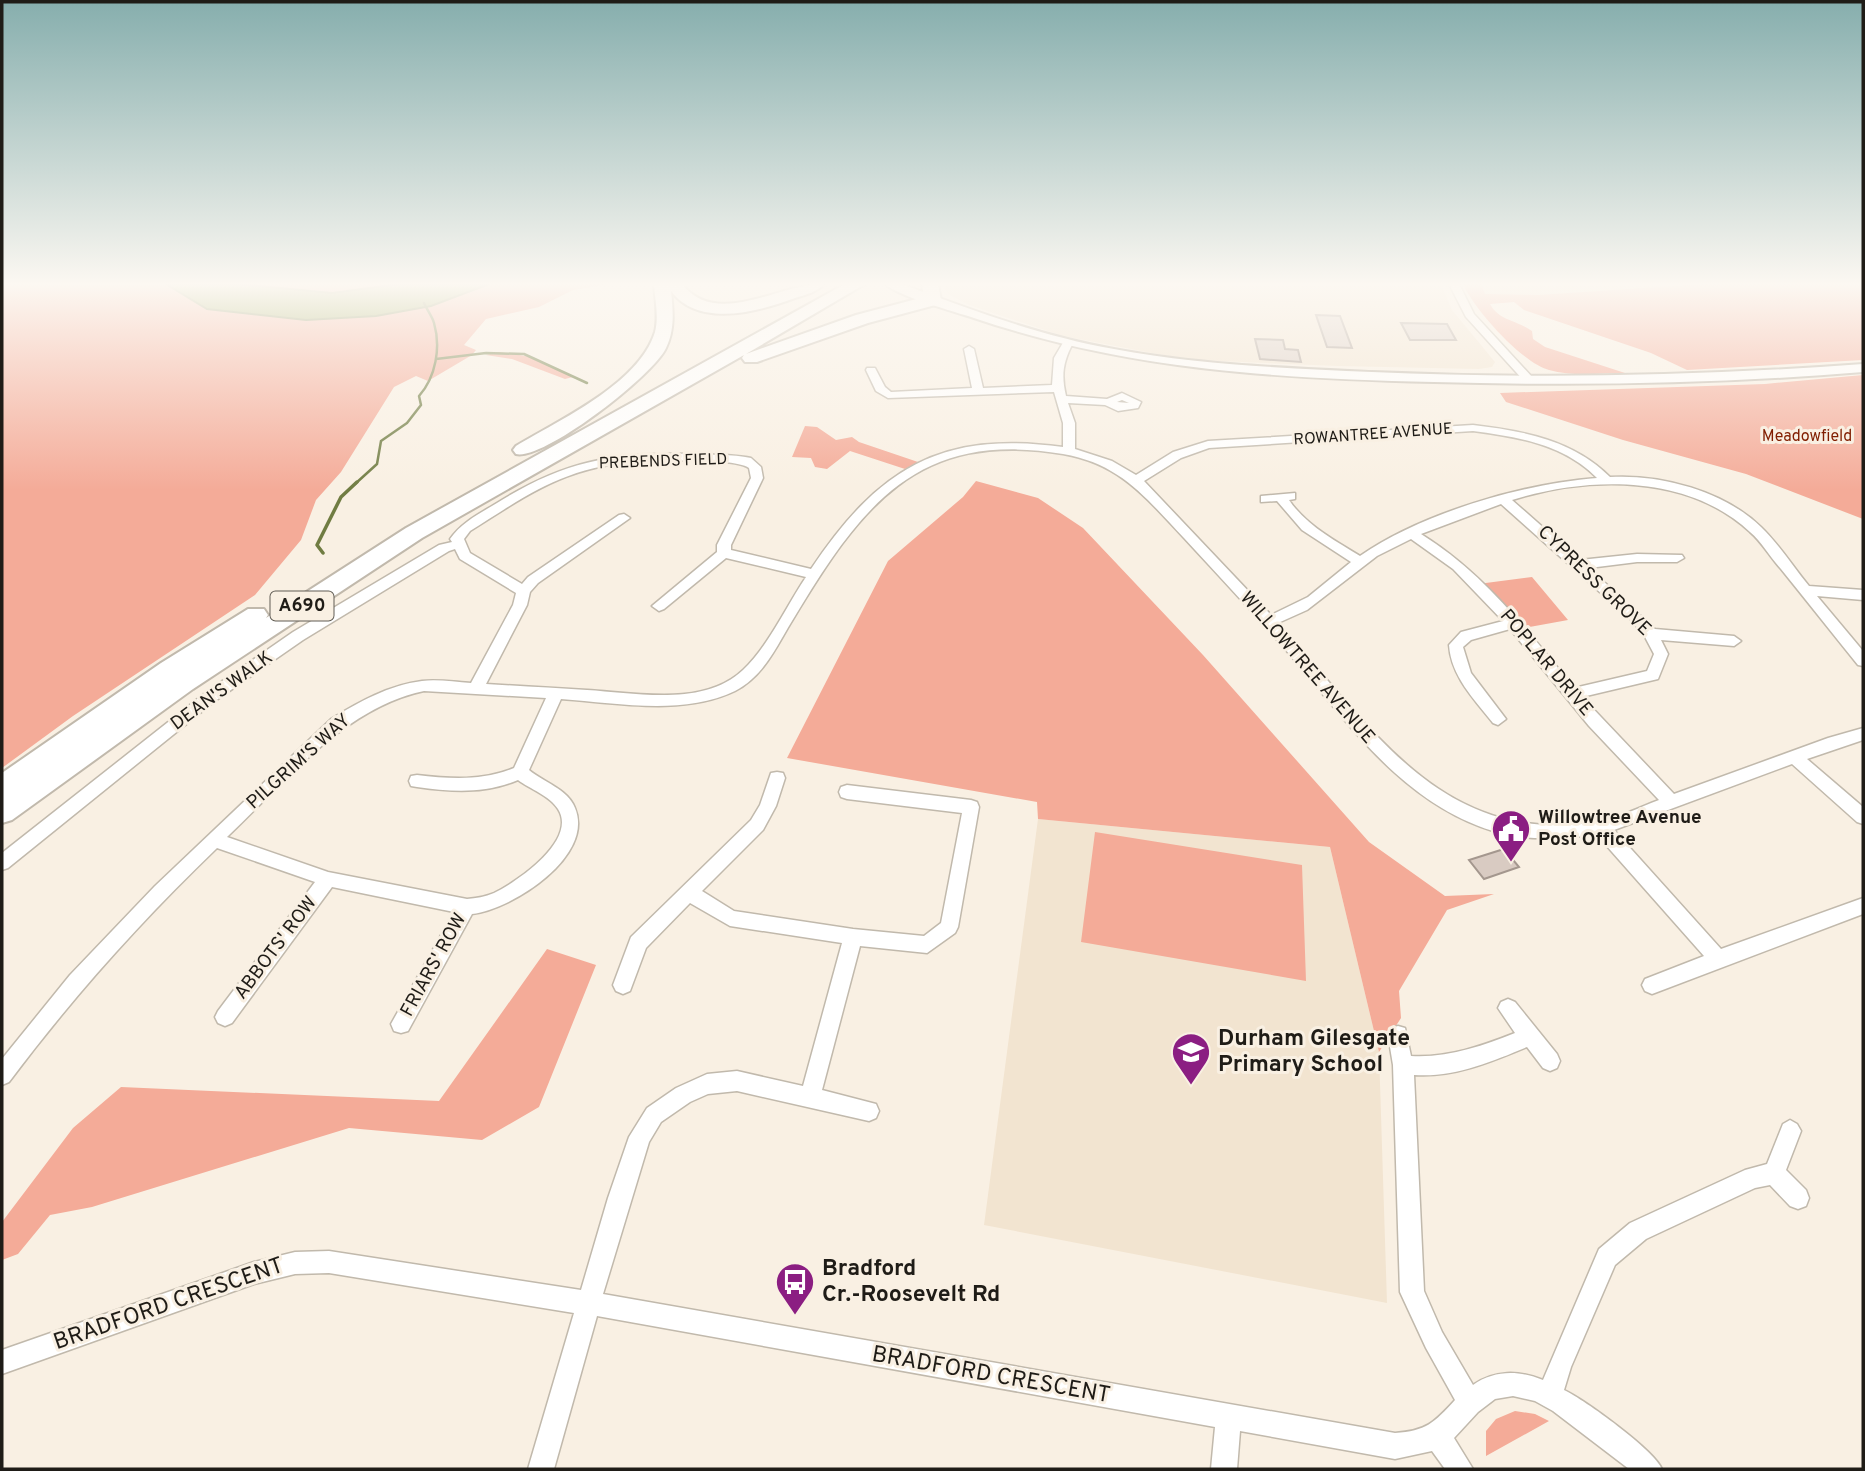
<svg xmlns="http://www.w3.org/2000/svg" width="1865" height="1471" viewBox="0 0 1865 1471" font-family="Overpass,sans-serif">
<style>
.built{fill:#f2e4d0}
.green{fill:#f4ab98}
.water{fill:#93a554;stroke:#707c42;stroke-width:2}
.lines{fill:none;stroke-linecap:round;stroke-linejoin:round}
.stream-far1{stroke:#707c42;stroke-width:2.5}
.stream{stroke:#707c42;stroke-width:3.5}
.building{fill:#d9cbc2;stroke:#a4978e;stroke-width:2}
.minor-casing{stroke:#c1b9ac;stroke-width:3}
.tertiary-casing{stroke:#c1b9ac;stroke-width:4}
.trunk-casing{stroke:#c1b9ac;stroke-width:4}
.minor{fill:#fff;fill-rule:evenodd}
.tertiary{fill:#fff;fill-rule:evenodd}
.trunk{fill:#fff;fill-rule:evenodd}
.labels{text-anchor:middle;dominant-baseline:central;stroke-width:6;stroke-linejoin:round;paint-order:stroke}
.far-street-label{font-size:16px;fill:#1f1c17;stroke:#f9f0e3}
.far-park-label{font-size:16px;fill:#811e01;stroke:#f9f0e3}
.shield{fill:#f9f0e3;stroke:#605c54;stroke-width:2}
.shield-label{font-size:18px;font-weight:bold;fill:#1f1c17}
.street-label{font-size:19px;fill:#1f1c17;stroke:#f9f0e3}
.poi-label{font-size:19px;font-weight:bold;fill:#1f1c17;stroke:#f9f0e3;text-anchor:start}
.near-poi-label{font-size:23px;font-weight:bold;fill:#1f1c17;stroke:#f9f0e3;text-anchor:start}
.near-street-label{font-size:23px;fill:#1f1c17;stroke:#f9f0e3}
</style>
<rect width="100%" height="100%" fill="#f9f0e3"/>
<path class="built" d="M942 284H1441L1452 310 1495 362 1492 367 1479 369 1338 366 1196 360 1157 354 1063 336 969 305 948 294Z
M1481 284H1703L1538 295 1485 294Z
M1038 819 1330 847 1379 1052 1387 1303 984 1225Z"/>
<path class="green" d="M2 284 166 285 207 309 333 319 431 306 489 284H609L573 290 539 307 486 319 464 345 476 350 472 355 428 381 416 376 394 387 341 472 316 500 301 540 255 595 73 716 2 768Z
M238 284H399L332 293Z
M1463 284H1481L1485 294 1538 295 1703 284H1863V360L1687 370 1651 353 1524 310 1514 302 1490 304C1499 321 1517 320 1532 331L1533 339 1545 347 1625 373C1601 373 1573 377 1549 370 1522 363 1474 309 1463 284Z
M499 352 532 357 573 377 565 379 512 359 486 355Z
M1863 375V519L1746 474 1623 440 1506 402 1500 393 1765 384Z
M805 426 817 427 836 440 852 437 859 442 918 462 905 469 850 451 827 469 815 467 811 458 792 457Z
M976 481 1038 498 1083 528 1203 655 1369 842 1445 896 1494 894 1447 910 1399 991 1401 1018 1379 1052 1330 847 1038 819 1037 802 787 758 888 561 963 497Z
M1532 577 1568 620 1518 629 1478 584Z
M1095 832 1302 865 1306 981 1081 942Z
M547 949 596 965 539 1107 482 1140 349 1128 92 1207 50 1215 18 1254 2 1260V1222L73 1128 121 1087 439 1101Z
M1515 1411 1535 1414 1549 1421 1486 1456V1431L1496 1419Z"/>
<path class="water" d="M166 284H238L332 293 399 284H489L431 306 376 316 306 320 207 309Z"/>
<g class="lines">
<path class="stream-far1" d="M436 359 486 353 524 354 587 383
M355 484 377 464 381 441 407 423 421 405 419 396C436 377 441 347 434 323 432 316 427 310 424 303"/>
<path class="stream" d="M323 553 317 545 341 497 357 482"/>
</g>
<path class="building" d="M1316 315 1340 316 1352 348 1327 347Z
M1401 323 1447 324 1456 340H1410Z
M1255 339 1283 340 1285 349 1298 350 1301 362 1260 359Z
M1504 849 1519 867 1484 879 1469 860Z"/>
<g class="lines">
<g class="minor-casing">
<path id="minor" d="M1449 284H1459L1474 314 1533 378V382H1525L1466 317Z
M1064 341 1073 343C1063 362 1061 375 1066 396L1107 399 1122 393 1141 402 1138 408 1118 411 1105 405 1068 403 1075 423V449L1112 461 1136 475 1173 452 1208 441 1473 425C1524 431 1573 440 1610 477 1661 474 1724 491 1761 527 1779 544 1793 567 1809 586L1863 590V600L1817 596 1863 651V666L1858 665C1832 633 1807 601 1781 569 1770 557 1762 542 1750 532 1688 474 1589 476 1512 500L1580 560 1637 554 1682 555 1684 558 1677 562H1637L1589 568 1655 629 1734 636 1741 641 1734 646 1661 640 1668 654 1658 679 1582 697 1674 794 1828 738 1863 728V740L1807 759 1863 807V824L1857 822 1792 764 1614 830 1721 949 1863 898V914L1652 994 1645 991 1642 985 1645 979 1704 956 1597 835C1562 838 1527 842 1493 831 1401 803 1345 719 1285 649 1252 611 1218 575 1184 538 1146 498 1121 464 1063 454 916 429 860 508 792 621 776 647 764 676 735 691 683 716 617 703 561 699L529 770C543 782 568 789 575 808 595 856 513 909 472 914L408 1031 401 1033 394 1031 391 1024 454 912 332 887 232 1023 225 1026 218 1023 215 1017 218 1011 315 882 217 848C141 921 72 998 9 1082L2 1085V1059L70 975 155 886 331 719C359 702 389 685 422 681 437 679 455 682 471 683L513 605 516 593 460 559 455 549 449 551 303 640 215 701 8 868 2 870V853L205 693 293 632 439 545 452 542 450 539C462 522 479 514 497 503 564 461 613 452 692 454 711 455 732 454 751 458L761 467 763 478 731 545V550L811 569C878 469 940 430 1063 447V423L1054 392 888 398 876 391 866 370 867 368H875L885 387 891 392 972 388 964 349 969 346 974 349 983 388 1052 385 1054 358ZM1122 400 1129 403 1117 402ZM1473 431C1518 437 1564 444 1597 478 1522 484 1422 513 1360 556 1334 540 1306 525 1289 500L1295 499V493L1261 496V502L1277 501 1302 530 1351 562 1308 597 1271 615 1144 481 1181 458 1209 448ZM643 461C664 461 735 458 749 468L751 478 717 545V552L652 606 659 611 664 609 726 558 806 577C787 605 768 647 743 670 704 707 636 693 587 690 554 688 520 686 486 684L527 605 530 592 538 583 630 518 624 514 619 515 528 577 522 584 470 553 464 539 470 531C532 492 566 466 643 461ZM1501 504 1631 620 1645 637 1654 654 1647 671 1574 688C1528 631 1484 573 1421 534ZM1411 539 1453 569 1503 621 1461 632 1449 645C1451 676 1474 699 1493 723L1498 725 1506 719 1471 673 1463 647 1471 640 1510 629 1589 726 1659 800C1640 807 1619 818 1599 821 1441 849 1370 724 1278 623L1307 610 1377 556ZM424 691 546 698 514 768C482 781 451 779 417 775L411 776 409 781 411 786 417 787C452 792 485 794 518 780 530 789 550 796 558 809 578 840 517 882 494 893 485 897 476 898 467 899L328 872 227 837C285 782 344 708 424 691Z
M777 772 783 773 785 778 776 806 763 830 702 891 734 911 853 929 924 936 941 923 962 813 847 799 841 797 839 792 841 787 847 785 971 800 977 802 979 807 958 927 955 933 927 953 860 946 822 1090 876 1104 879 1111 876 1118 869 1121 737 1091 708 1094 690 1102 661 1122 649 1142 603 1294 1395 1433C1426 1431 1434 1423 1455 1400L1426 1348 1400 1292 1393 1065 1388 1035 1391 1028 1398 1026 1405 1028 1411 1056C1448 1058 1482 1046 1515 1033L1498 1008 1501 1002 1508 999 1515 1002 1557 1054 1560 1061 1557 1068 1550 1071 1543 1068 1527 1047C1491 1062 1453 1078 1414 1075L1424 1291 1442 1332 1473 1385C1494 1370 1519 1370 1543 1380L1599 1249 1630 1223 1745 1170 1767 1164 1783 1124 1790 1120 1797 1124 1801 1131 1786 1170 1806 1190 1809 1198 1806 1206 1798 1209 1790 1206 1770 1185 1755 1188 1646 1239 1615 1265 1571 1367 1564 1390C1585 1400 1654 1450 1662 1469H1629L1553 1411 1535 1401 1513 1396 1495 1399 1478 1412 1454 1438 1473 1469H1445L1432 1451 1395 1459 1240 1431 1237 1469H1211L1215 1427 597 1316 554 1469H528L574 1313 329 1273 295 1274 254 1284 2 1374V1350L254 1262 295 1252 329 1251 581 1290 608 1198 629 1137 647 1108 676 1088 707 1074 737 1071 803 1086 842 943 730 926 690 903 646 948 630 991 623 994 616 991 613 985 631 937 751 820 760 805 771 773Z"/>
</g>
<g class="tertiary-casing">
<path id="tertiary" d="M885 284H902C971 310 1041 336 1114 349 1199 365 1285 368 1372 372 1535 379 1699 376 1863 364V372C1720 384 1577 386 1434 382 1273 378 1127 370 974 318 953 311 900 297 885 284Z"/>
</g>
<g class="trunk-casing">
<path id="trunk" d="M654 284H682C717 329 780 283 824 284 817 292 805 295 795 298 757 312 699 328 671 291 673 311 675 329 666 348 653 376 543 461 516 454L513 450 516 446C559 420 639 384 655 332 659 317 655 299 654 284Z
M845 284H865L746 354 856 315 924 297 922 284H938L941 300 939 304 868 323 757 362H745L742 358 744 355 422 538 193 689 12 820 2 823V773L161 663 248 609H264L268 615 266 618 406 528Z"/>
</g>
<use href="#minor" class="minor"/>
<use href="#tertiary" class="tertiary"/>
<use href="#trunk" class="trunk"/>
</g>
<linearGradient id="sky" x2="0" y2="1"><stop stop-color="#86aead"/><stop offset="0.58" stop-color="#fcf8f2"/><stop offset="1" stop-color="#fcf8f2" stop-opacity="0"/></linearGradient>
<rect width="1865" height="490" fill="url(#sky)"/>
<defs>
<g id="civic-pin" transform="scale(2.0125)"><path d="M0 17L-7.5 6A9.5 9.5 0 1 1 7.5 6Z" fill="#8b1e82" stroke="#f9f0e3"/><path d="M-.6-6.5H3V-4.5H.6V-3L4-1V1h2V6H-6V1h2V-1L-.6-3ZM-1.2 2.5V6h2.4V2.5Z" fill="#fff"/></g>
<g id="school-pin" transform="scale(2.0125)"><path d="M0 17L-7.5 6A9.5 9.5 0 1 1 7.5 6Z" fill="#8b1e82" stroke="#f9f0e3"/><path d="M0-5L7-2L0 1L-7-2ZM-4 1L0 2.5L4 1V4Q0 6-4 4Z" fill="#fff"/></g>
<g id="bus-pin" transform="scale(2.0125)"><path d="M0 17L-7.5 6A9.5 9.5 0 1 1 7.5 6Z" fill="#8b1e82" stroke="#f9f0e3"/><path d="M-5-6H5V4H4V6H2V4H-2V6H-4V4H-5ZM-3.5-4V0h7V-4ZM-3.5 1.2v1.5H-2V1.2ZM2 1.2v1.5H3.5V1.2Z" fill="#fff"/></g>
</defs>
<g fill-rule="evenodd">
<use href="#civic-pin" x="1511" y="829"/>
<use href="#school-pin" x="1191" y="1052"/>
<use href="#bus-pin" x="795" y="1282"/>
</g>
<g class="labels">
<g class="far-street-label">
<text transform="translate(1373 435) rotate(-4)">ROWANTREE AVENUE</text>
<text transform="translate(663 462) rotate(-2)">PREBENDS FIELD</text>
</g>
<g class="far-park-label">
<text x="1807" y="437">Meadowfield</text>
</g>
<rect class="shield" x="270.5" y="591.5" width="63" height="29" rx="5"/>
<g class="shield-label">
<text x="302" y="606">A690</text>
</g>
<g class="street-label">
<text transform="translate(1594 581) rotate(44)">CYPRESS GROVE</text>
<text transform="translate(1546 663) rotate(50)">POPLAR DRIVE</text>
<text transform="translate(1307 668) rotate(49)">WILLOWTREE AVENUE</text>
<text transform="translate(222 691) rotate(-36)">DEAN'S WALK</text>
<text transform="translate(299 762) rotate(-42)">PILGRIM'S WAY</text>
<text transform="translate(276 948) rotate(-53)">ABBOTS' ROW</text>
<text transform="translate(434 965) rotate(-61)">FRIARS' ROW</text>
</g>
<g class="poi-label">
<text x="1538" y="818">Willowtree Avenue<tspan x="1538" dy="22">Post Office</tspan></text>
</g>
<g class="near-poi-label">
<text x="1218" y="1039">Durham Gilesgate<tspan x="1218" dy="26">Primary School</tspan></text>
<text x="822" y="1269">Bradford<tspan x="822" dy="26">Cr.-Roosevelt Rd</tspan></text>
</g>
<g class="near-street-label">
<text transform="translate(169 1305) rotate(-19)">BRADFORD CRESCENT</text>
<text transform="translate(991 1376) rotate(10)">BRADFORD CRESCENT</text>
</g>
</g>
<rect width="1865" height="1471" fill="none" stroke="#1f1c17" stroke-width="7"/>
</svg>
